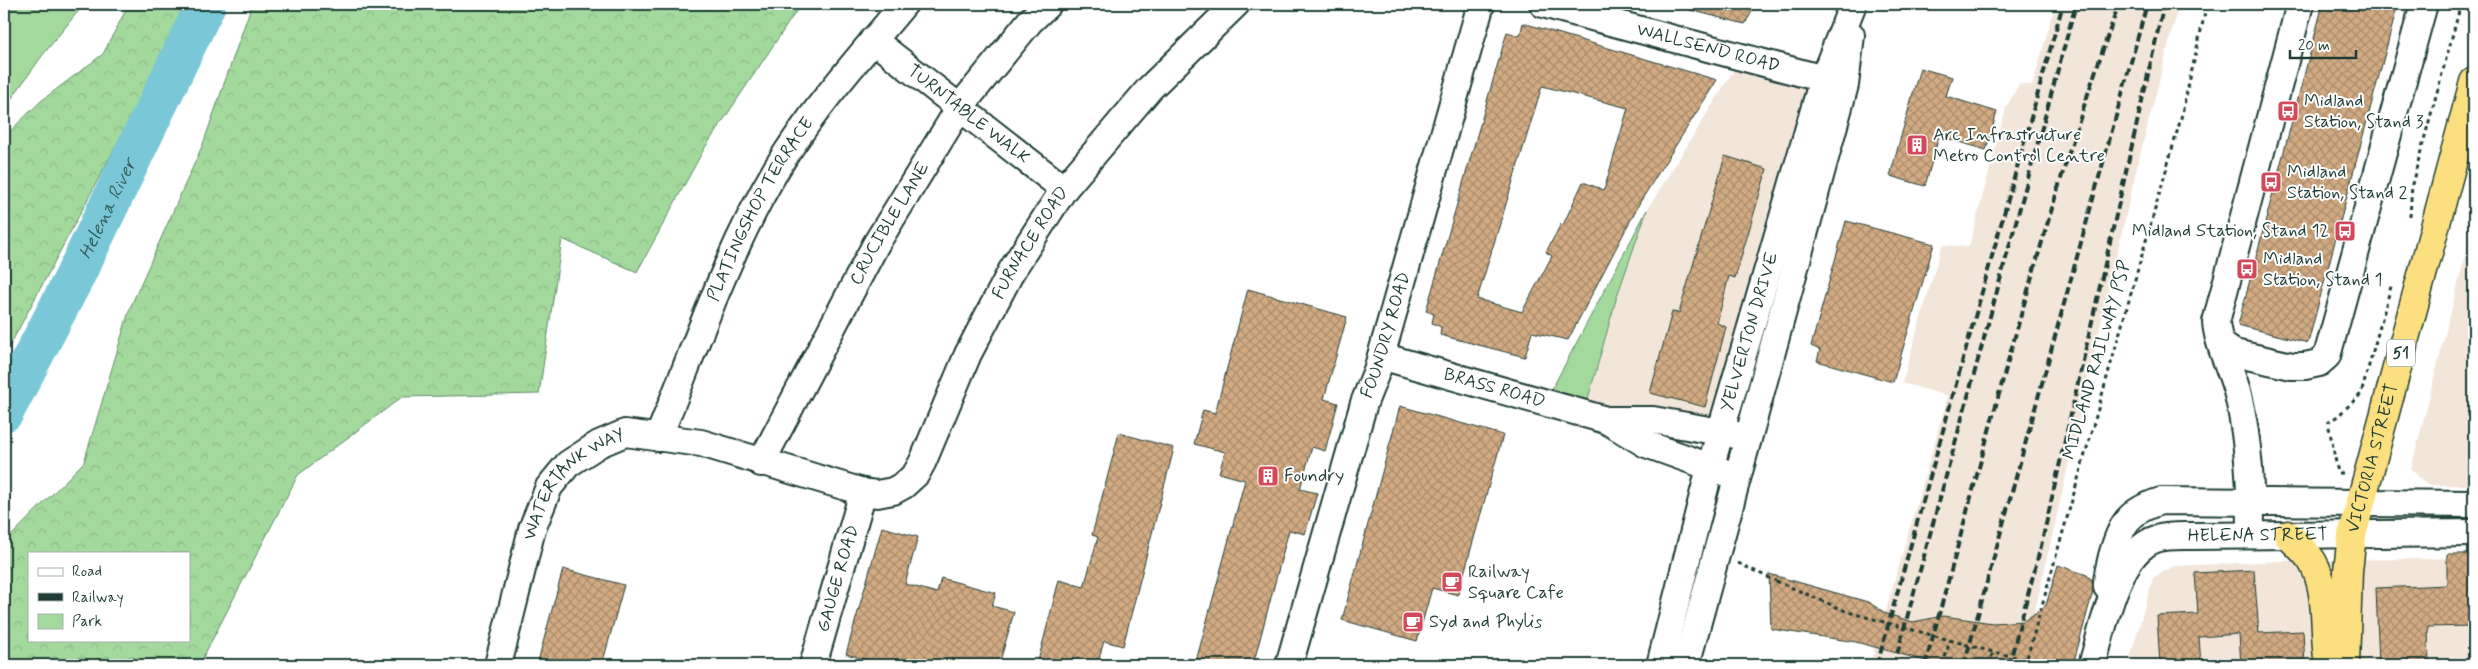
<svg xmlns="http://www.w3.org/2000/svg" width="2478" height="669" viewBox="0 0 2478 669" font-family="Mynerve,sans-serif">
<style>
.built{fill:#f2e6da}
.green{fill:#a3d99d;stroke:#618b68}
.forest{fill:url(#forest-crowns);stroke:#618b68;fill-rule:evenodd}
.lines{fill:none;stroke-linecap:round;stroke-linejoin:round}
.river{stroke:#7ac7d8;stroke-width:40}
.building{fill:url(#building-cross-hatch);stroke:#1f3d34;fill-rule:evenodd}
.minor-casing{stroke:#1f3d34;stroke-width:30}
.highway-casing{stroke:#1f3d34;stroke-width:31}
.path{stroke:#1f3d34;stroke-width:3;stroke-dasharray:4 4;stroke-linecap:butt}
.minor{stroke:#fff;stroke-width:26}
.highway{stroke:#fce080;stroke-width:28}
.rail{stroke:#1f3d34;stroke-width:4;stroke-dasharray:8 4;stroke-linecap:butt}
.path-bridge{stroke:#1f3d34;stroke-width:3;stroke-dasharray:4 4;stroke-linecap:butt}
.labels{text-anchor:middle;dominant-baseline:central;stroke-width:4;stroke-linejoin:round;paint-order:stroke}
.shield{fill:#fff;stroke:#627771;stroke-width:1}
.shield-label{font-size:16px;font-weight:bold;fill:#1f3d34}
.street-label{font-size:18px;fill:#1f3d34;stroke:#fff}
.poi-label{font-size:18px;fill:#1f3d34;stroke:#fff;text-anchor:start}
.water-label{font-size:19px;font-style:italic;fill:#36605d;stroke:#fff}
</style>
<defs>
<pattern id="forest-crowns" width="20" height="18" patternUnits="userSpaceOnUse" patternTransform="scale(1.25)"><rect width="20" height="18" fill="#a3d99d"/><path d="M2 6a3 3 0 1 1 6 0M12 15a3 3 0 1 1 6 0" fill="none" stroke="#8cbb88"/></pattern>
<pattern id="building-cross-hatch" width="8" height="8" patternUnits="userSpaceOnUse" patternTransform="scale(1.25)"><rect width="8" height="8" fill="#d2ab83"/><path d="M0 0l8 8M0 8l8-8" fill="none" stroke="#aa8c6c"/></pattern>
</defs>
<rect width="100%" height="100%" fill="#fff"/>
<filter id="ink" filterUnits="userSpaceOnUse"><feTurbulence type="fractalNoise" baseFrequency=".02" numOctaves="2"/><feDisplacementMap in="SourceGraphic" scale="10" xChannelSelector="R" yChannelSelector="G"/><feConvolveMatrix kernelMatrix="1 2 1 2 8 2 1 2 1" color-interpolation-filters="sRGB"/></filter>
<g filter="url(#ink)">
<path class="built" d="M2055 4H2179L2137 167 2037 602 2019 665H1870L1948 396 1902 383 1942 245 1969 247 2006 108 2019 84 2033 85Z
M1742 57 1823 79 1720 432 1584 413 1617 296 1647 210Z
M2474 221V485H2427L2411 469Z
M2474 558V665H2128L2153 578 2174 566 2283 561Z"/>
<path class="green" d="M4 4H84L42 56 4 109Z
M1647 210 1617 296 1584 413 1545 402Z"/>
<path class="forest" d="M129 4H187L142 97 7 351 4 346V137L41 101 103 54Z
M252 4H801L704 149 637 272 562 239 539 394 402 397 298 475 199 665H4V543L84 462 130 308 203 144ZM29 553H189V640H29Z"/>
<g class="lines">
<path class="river" id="s1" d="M4 412 74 278 206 4"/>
</g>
<path class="building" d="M1691 4H1756L1745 24 1690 10Z
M2323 4H2398L2308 343 2238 325Z
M1523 23 1717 80 1640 202 1568 340 1532 332 1525 357 1440 335 1441 327 1432 323 1434 314 1426 311 1507 32 1520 36ZM1542 86 1628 108 1604 190 1583 182 1563 225 1561 224 1546 252 1552 256 1522 312 1477 299Z
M1920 68 1952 77 1946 96 1997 112 1986 150 1939 136 1925 186 1890 176Z
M1725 156 1767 169 1735 278 1729 276 1717 323 1726 327 1705 407 1650 393 1672 312 1679 313Z
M1846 221 1934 244 1893 382 1817 361 1820 350 1811 346Z
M1248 289 1347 317 1324 399 1338 403 1325 451 1312 447 1300 489 1317 493 1305 534 1289 530 1253 665H1195L1245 480 1219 473 1225 452 1194 444 1203 410 1215 413Z
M1400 406 1503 435 1458 595 1432 588 1417 641 1342 620Z
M1119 433 1174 448 1123 646 1104 641 1097 665H1037L1059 580 1084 587 1098 537 1092 535Z
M882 527 918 537 905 584 937 593 941 578 996 593 992 606 1014 612 999 665H887L846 654Z
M2447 554H2474V626L2428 627 2429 665H2379L2376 588 2447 585Z
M2058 565 2087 575 2092 580 2093 591 2073 665H1941L1856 642 1771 629 1769 574 1868 602 1887 614 1913 622 1943 616 1993 623 2024 621 2046 605Z
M563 569 624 585 602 665H537Z
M2254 570 2259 633 2303 631 2305 665H2241L2239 634 2199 637 2201 665H2160L2157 616 2198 614 2195 573Z"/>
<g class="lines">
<g class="minor-casing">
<g id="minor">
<path id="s2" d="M1543 4 1839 83"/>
<path id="s3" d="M873 40 1064 189"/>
<path d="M2222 345 2234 353 2292 366H2305L2319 363 2327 356 2424 4"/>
<path id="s4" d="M1381 356 1606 420H1653L1737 435"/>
<path d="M1606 420 1646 444 1727 473"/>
<path id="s5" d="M658 438C695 348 727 252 777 168 813 109 860 57 904 4"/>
<path id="s6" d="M761 463 876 244 960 107 1030 21 1048 4"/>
<path d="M2251 535C2251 488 2249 441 2238 395 2232 370 2218 347 2216 322L2300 4"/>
<path d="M2107 587C2106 577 2110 566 2112 556 2121 524 2128 511 2161 501L2474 504"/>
<path id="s7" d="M498 665 532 529 549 487 568 464 599 444 625 433 701 443 863 492 877 494 893 491 904 485 916 474 923 461 968 354 1012 270 1064 189 1150 88 1236 4"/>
<path id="s8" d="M813 665 863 492"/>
<path id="s9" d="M1289 665 1364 403 1377 370 1481 4"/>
<path id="s10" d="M1660 665 1710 468 1806 138 1823 79 1853 4"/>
<path d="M1686 665 1845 85 1851 35"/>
<path id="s11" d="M2092 665C2103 630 2116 552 2156 539 2167 535 2182 536 2194 536L2474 533"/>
</g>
</g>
<g class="highway-casing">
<g id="highway">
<path d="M2288 535C2296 543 2306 552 2312 561 2330 591 2323 632 2329 665"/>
<path id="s12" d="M2345 665 2348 571 2352 535 2474 82"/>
</g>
</g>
<path class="path" d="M2410 217 2412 184 2461 4
M2343 473H2338L2328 422 2338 416 2361 394 2392 283
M1738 563 1776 581
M1943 665 1950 640
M1988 665 1993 652
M2025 665 2181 118 2207 4"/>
<use href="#minor" class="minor"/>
<use href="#highway" class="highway"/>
<path class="rail" d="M1877 665 2063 4
M1894 665 2076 4
M1925 665C1987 444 2041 220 2119 4
M1964 665 2147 4
M2009 665 2041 546 2164 4"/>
<path class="path-bridge" d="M1776 581 1848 612 1993 652 2023 659 2075 661"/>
</g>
</g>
<defs>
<g id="bus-square" transform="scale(1.125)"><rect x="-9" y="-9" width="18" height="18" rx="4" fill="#d1495b" stroke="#fff"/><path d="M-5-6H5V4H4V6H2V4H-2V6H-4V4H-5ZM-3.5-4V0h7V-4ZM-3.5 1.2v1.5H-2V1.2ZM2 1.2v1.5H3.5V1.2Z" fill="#fff"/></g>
<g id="building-square" transform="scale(1.125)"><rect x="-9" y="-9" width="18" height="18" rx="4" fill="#d1495b" stroke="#fff"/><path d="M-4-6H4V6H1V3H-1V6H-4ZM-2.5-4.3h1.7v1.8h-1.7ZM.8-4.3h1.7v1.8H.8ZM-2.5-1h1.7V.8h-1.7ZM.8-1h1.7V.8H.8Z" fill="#fff"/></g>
<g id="cafe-square" transform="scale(1.125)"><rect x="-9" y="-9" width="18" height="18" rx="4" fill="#d1495b" stroke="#fff"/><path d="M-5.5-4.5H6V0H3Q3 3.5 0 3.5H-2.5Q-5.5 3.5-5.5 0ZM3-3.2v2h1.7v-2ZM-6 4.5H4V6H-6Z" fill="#fff"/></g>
</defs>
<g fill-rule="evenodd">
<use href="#bus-square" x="2288" y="111"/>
<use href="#building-square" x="1917" y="145"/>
<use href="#bus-square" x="2271" y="182"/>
<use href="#bus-square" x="2345" y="231"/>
<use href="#bus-square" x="2247" y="269"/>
<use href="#building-square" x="1268" y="476"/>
<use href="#cafe-square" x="1452" y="582"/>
<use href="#cafe-square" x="1413" y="622"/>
</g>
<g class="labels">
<rect class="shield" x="2387" y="339.5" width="28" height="27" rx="4"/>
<g class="shield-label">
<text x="2401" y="353">51</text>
</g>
<g class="street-label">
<text stroke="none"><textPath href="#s2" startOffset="171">WALLSEND ROAD</textPath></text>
<text stroke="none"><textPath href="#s3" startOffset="121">TURNTABLE WALK</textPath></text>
<text stroke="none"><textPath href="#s5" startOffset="251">PLATINGSHOP TERRACE</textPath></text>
<text stroke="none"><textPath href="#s6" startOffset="272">CRUCIBLE LANE</textPath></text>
<text stroke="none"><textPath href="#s7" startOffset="844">FURNACE ROAD</textPath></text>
<text stroke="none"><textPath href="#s10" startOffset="345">YELVERTON DRIVE</textPath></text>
<text stroke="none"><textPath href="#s9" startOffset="344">FOUNDRY ROAD</textPath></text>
<text transform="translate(2097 360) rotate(-74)">MIDLAND RAILWAY PSP</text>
<text stroke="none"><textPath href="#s4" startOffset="118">BRASS ROAD</textPath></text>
<text stroke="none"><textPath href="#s12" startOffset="210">VICTORIA STREET</textPath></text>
<text stroke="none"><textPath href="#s7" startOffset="204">WATERTANK WAY</textPath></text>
<text stroke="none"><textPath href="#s11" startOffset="248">HELENA STREET</textPath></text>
<text stroke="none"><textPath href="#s8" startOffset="90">GAUGE ROAD</textPath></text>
</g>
<g class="poi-label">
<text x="2304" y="101">Midland<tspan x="2304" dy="21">Station, Stand 3</tspan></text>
<text x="1933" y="135">Arc Infrastructure<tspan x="1933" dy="21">Metro Control Centre</tspan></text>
<text x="2287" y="172">Midland<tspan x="2287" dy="21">Station, Stand 2</tspan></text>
<text x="2329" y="231" text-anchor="end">Midland Station, Stand 12</text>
<text x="2263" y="259">Midland<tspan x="2263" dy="21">Station, Stand 1</tspan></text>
<text x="1284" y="476">Foundry</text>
<text x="1468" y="572">Railway<tspan x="1468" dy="21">Square Cafe</tspan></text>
<text x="1429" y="622">Syd and Phylis</text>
</g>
<g class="water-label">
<text stroke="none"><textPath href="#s1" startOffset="228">Helena River</textPath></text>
</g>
</g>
<rect width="2478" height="669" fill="none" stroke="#fff" stroke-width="20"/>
<rect x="10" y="10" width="2458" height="649" fill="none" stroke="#1f3d34" stroke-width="2" filter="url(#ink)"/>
<rect x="28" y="552" width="162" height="90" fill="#ffffff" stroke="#a5b1ae"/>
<rect x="38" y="568" width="25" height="8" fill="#ffffff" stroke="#a5b1ae"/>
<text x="72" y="576" font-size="15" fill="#1f3d34">Road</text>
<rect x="38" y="593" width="25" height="8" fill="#1f3d34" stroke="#a5b1ae"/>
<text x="72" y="602" font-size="15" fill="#1f3d34">Railway</text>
<rect x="38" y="614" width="25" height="15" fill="#a3d99d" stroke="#a5b1ae"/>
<text x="72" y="626" font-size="15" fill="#1f3d34">Park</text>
<path d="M2290 50v8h66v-8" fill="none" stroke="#1f3d34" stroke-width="2.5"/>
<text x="2298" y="50" font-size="15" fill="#1f3d34" stroke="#ffffff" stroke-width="4" paint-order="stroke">20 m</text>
</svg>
